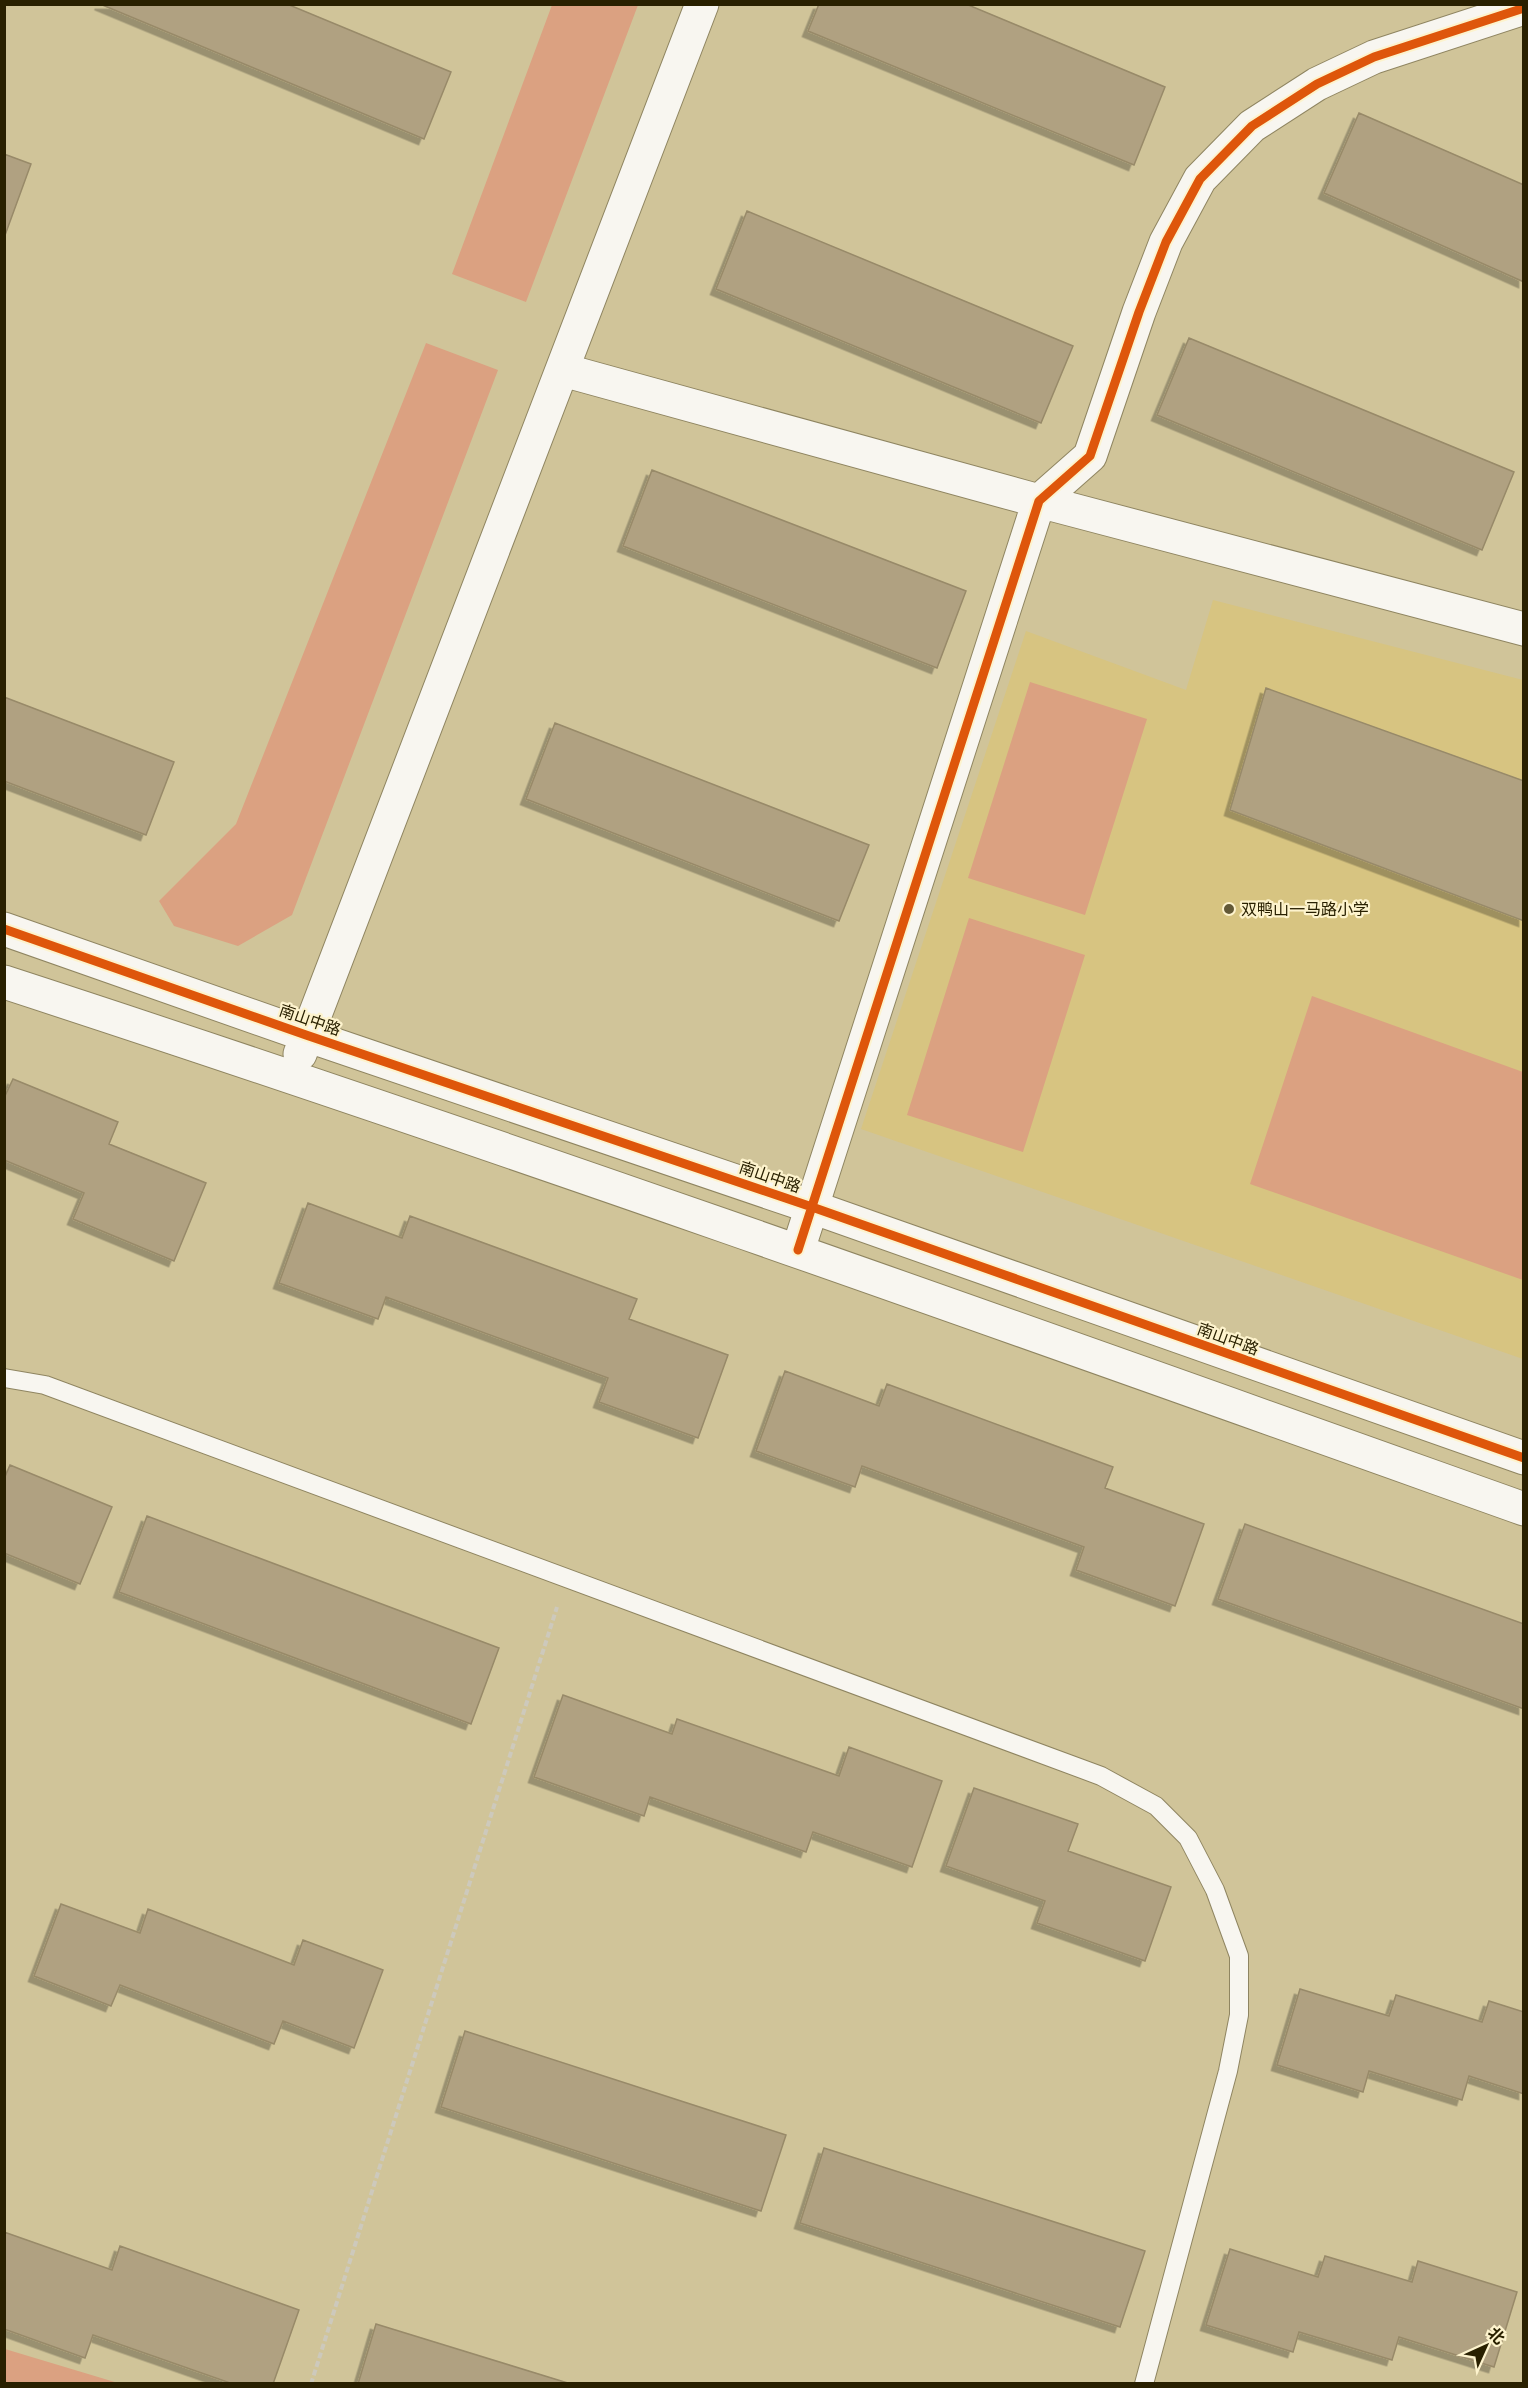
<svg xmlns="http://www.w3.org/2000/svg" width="1528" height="2388" viewBox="0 0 1528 2388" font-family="Helvetica,'Noto Sans SC',sans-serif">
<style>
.built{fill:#d7c481}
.green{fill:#dba181}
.building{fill:#b0a181;stroke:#988a69;stroke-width:1.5;filter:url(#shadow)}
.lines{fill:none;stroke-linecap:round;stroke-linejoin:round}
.service-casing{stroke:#8f8561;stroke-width:20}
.minor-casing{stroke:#8f8561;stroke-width:35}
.tertiary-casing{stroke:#8f8561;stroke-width:35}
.path{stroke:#cdc9bc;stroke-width:4;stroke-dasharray:6 3;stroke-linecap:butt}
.service{stroke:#f8f6f0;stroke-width:18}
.minor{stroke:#f8f6f0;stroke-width:33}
.tertiary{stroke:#f8f6f0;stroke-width:33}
.cycleway-casing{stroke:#fdf3cd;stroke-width:13}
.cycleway{stroke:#de560b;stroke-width:9}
.poi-dot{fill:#635936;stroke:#fdf3cd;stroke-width:2}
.labels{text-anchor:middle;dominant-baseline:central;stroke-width:4.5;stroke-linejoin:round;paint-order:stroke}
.poi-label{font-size:16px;fill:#292000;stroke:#fdf3cd;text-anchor:start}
.street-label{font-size:16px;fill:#292000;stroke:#fdf3cd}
</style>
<defs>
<filter id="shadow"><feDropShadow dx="-5.5" dy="5.5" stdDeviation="0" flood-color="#0004"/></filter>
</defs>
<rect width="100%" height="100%" fill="#d0c499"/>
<path class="built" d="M1213 600 1523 680V1359L861 1129 1026 631 1186 690Z"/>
<path class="green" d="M552 5H638L526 302 452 274Z
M426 343 498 370 292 915 238 946 174 926 159 901 236 824Z
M1030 682 1147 719 1085 915 968 878Z
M969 918 1085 955 1023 1152 907 1115Z
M1312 996 1523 1072V1280L1250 1184Z
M4 2349H5L118 2383H5Z"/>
<path class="building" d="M100 4H287L451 72 424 139Z
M819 4H966L1165 87 1134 165 808 31Z
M1359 113 1524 185V282L1324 193Z
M4 154 31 164 4 238Z
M747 211 1073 346 1041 423 716 289Z
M1189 338 1514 472 1482 550 1157 415Z
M652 470 966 591 937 668 623 546Z
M1266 688 1524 781V921L1230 810Z
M4 697 174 762 146 835 4 781Z
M555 723 869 845 839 921 526 799Z
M13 1079 118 1122 109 1144 206 1183 174 1261 73 1219 84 1193 4 1160V1098Z
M308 1203 402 1238 410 1216 637 1299 629 1319 728 1355 698 1438 599 1402 608 1378 386 1297 378 1319 279 1283Z
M785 1371 879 1406 887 1384 1113 1467 1105 1488 1204 1524 1175 1606 1076 1570 1084 1547 862 1466 855 1487 756 1451Z
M10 1465 112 1507 80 1584 4 1553V1479Z
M147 1516 499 1648 471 1724 119 1592Z
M1245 1524 1524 1624V1709L1218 1599Z
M563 1695 672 1734 677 1719 839 1776 849 1747 942 1781 912 1867 813 1832 806 1852 650 1797 644 1816 534 1777Z
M974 1788 1078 1824 1068 1851 1171 1887 1145 1961 1037 1923 1045 1901 946 1866Z
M61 1904 140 1933 148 1909 294 1965 303 1940 383 1970 354 2048 283 2021 274 2044 120 1985 111 2006 34 1976Z
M1300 1989 1389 2016 1396 1995 1482 2022 1489 2001 1524 2012V2094L1469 2076 1462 2100 1369 2071 1363 2092 1277 2065Z
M465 2031 786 2135 761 2211 441 2107Z
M824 2148 1145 2251 1120 2327 800 2223Z
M4 2232 112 2270 120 2246 299 2310 273 2384H233L93 2335 85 2358 4 2329Z
M1230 2249 1318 2277 1325 2256 1412 2282 1418 2261 1517 2292 1494 2367 1399 2337 1392 2360 1299 2332 1293 2352 1206 2325Z
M376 2324 571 2384H358Z"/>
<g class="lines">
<g class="service-casing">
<path id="service" d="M4 1378 45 1385 1101 1776 1156 1806 1188 1838 1215 1890 1239 1956V2015L1228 2071 1144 2384"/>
</g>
<g class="minor-casing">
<path id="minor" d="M563 370 1039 501 1524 629
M798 1250 1039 501 1090 456 1139 312 1166 242 1200 179 1252 126 1317 84 1374 57 1524 8"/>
</g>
<g class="tertiary-casing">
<path id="tertiary" d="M4 929 306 1035 812 1207 1524 1458
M4 982C514 1148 1019 1329 1524 1509
M300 1054 702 4"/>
</g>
<path class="path" d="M311 2384 557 1607"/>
<use href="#service" class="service"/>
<use href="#minor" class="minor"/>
<use href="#tertiary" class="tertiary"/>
<g class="cycleway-casing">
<path id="cycleway" d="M4 929 306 1035 812 1207 1524 1458
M798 1250 1039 501 1090 456 1139 312 1166 242 1200 179 1252 126 1317 84 1374 57 1524 8"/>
</g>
<use href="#cycleway" class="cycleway"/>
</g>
<circle class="poi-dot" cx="1229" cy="909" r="6"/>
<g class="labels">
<g class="poi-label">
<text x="1241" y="909">双鸭山一马路小学</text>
</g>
<g class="street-label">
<text transform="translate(310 1020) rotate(19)">南山中路</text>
<text transform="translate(770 1177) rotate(19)">南山中路</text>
<text transform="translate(1228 1339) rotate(20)">南山中路</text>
</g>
</g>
<rect width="1528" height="2388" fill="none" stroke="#292000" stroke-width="12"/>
<g transform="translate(1486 2346) rotate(45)" stroke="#fdf3cd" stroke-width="4.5" paint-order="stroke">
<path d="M0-4.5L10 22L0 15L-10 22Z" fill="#292000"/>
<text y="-9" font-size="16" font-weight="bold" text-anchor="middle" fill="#292000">北</text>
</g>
</svg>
